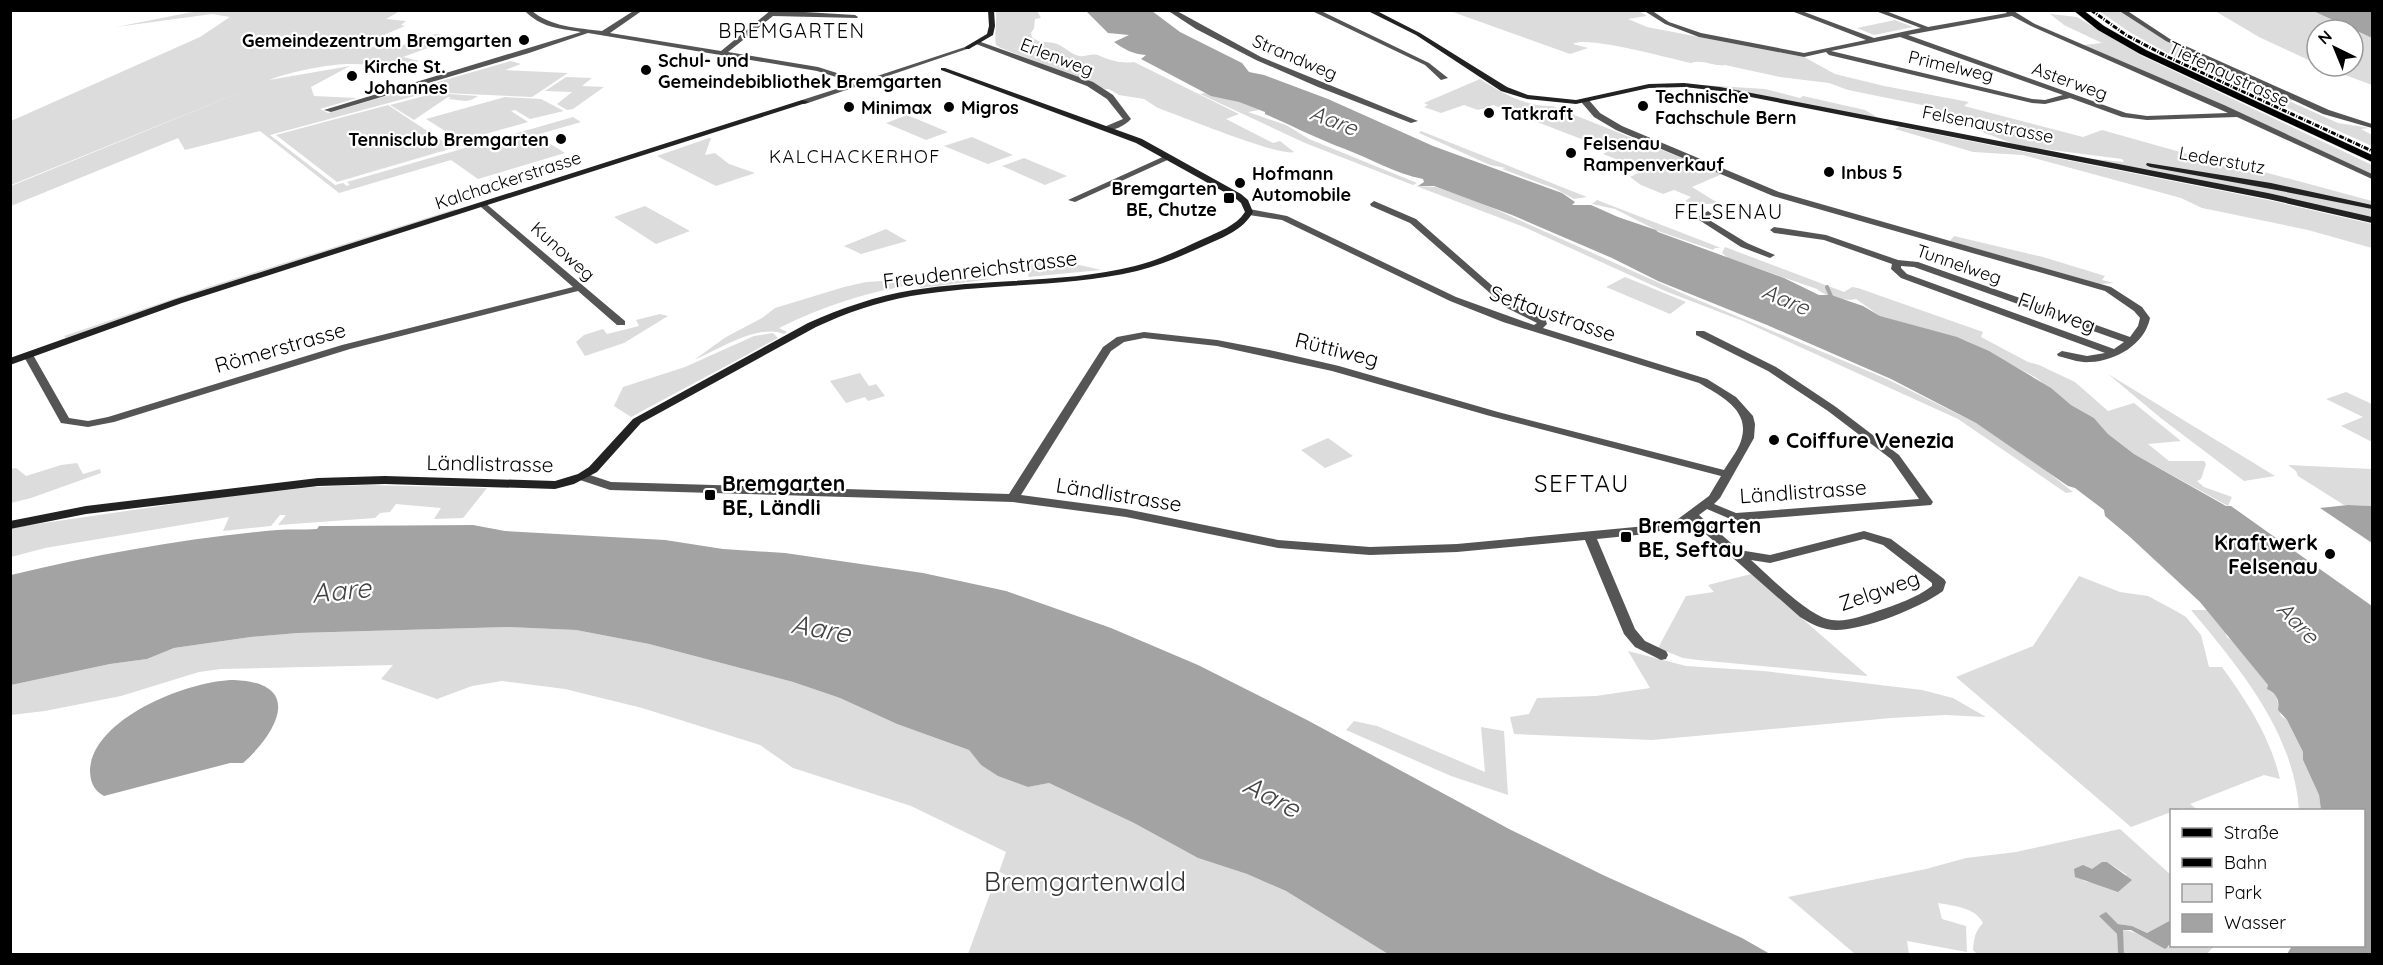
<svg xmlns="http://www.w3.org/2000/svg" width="2383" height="965" viewBox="0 0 2383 965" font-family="Quicksand,sans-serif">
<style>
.green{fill:#dcdcdc;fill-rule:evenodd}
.water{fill:#a3a3a3}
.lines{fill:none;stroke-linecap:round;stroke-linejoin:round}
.stream{stroke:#a3a3a3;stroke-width:4}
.primary-casing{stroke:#dbdbdb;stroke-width:1}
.street{fill:#555;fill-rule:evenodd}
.secondary{fill:#222;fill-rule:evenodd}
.primary{fill:#000;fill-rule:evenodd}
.rail{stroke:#000;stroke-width:3;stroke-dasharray:5 1.5 1 1.5;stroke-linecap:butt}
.poi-dot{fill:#000;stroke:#fff;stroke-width:2}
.labels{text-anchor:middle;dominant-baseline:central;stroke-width:4.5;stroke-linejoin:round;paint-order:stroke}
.far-poi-label{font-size:18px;font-weight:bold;fill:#000;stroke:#fff;text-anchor:start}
.far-street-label{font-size:18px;fill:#000;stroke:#fff}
.far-neighbourhood-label{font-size:18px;letter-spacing:1.5px;fill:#000;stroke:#fff}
.far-quarter-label{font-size:20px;letter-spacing:1.5px;fill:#000;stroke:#fff}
.street-label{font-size:21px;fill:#000;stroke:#fff}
.poi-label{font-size:21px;font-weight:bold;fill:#000;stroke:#fff;text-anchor:start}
.water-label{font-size:22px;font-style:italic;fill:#444;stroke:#fff}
.quarter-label{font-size:24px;letter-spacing:1.5px;fill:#000;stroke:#fff}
.near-park-label{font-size:26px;fill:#333;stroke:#fff}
.near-water-label{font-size:27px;font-style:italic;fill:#444;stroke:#fff}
</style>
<rect width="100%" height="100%" fill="#fff"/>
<path class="green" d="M197 11H400L386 19 406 21 401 25 405 26 358 46 395 48 435 34 458 37 403 57 419 61C397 69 374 64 351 64 328 64 289 72 269 80L350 66 311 87 314 96 357 98 320 109 328 113 411 89 422 94 270 135 335 185 343 183 347 186 350 185 347 182 573 117 581 122 536 135 565 153 478 179 451 160 339 193 260 131 185 150 178 138 11 206V186L256 86 11 185V121L200 37 230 17 212 14 116 27Z
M996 11H1037L1041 18 1035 19 1034 28 1031 33 1032 37C1040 44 1044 41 1054 43 1063 45 1070 54 1079 56 1085 57 1093 53 1098 55 1109 60 1121 64 1134 62L1239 114 1226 119 1273 143 1280 141 1294 152C1280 157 1178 115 1158 108L1144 99 1119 95 1109 89H1105L1001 48 996 45C994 35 997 23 996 11Z
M1450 11H1639L1647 16 1628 19 1647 27 1804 57 1835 74 1884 86 1969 102 1964 106 2083 137 2102 130 2205 159 2204 161 2239 170 2242 166 2372 201V220L2318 207 2064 156 2124 162 2122 159 2028 147 2011 143 1967 126 1970 124 1988 127 1989 124 1927 106 1848 90 1829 83 1780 77 1725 65C1713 67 1703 59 1691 63 1672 59 1586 35 1573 44L1588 48 1570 54Z
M2099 11H2121L2162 37 2299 99 2289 101 2338 123 2369 128 2361 129 2372 135V146L2175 57 2131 33Z
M2215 11H2313L2353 30H2317V64L2259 37Z
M2050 14 2077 17 2140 55 2372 165V175L2084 45 2102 43 2064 25Z
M1895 20 1913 27 1874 35 1857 28Z
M2353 30 2372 38V85L2321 66H2353Z
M511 61 521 64 505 70 568 73 532 97 423 92 417 88Z
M566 77 592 78 582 86 604 87 573 109 567 110 557 104 572 92 545 91Z
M1480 79C1502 93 1526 107 1552 106L1722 174 1692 187 1718 203 1696 205 1685 201 1691 197 1674 190 1663 194 1641 185 1630 177 1638 173 1635 171 1639 168 1603 154 1610 150 1493 105 1478 110 1464 105 1441 113 1424 107 1428 105 1424 103Z
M1702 85 1765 89 1800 98 1803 96 1865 110 1880 119Z
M1205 93 1239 102 1260 110 1248 112 1286 125 1309 139 1417 183 1413 185 1305 143 1200 94Z
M432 94 434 93 478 96C467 104 463 100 448 99L451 97H448L414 120 390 105Z
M505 97 541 99 564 111 530 119 515 110 511 111 528 122 461 141 426 119Z
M388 105 453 148 337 182 276 135Z
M907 115 948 132 926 140 886 123Z
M1899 127 2268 200 2372 224V248L2308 230 2202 208 2181 198 2023 155 1973 152 1895 129Z
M1421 131 1587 197 1574 199 1556 189 1502 169 1506 168 1490 165 1419 133Z
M972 137 1013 155 988 164 944 146Z
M709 138H711L705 155 715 153 729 164 755 173 716 186 657 156Z
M1024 158 1067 176 1045 185 1002 166Z
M1416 186 1436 187 1479 202 1684 294 1887 379 1976 423 2035 462 2073 492 2066 493 1958 419 1743 321 1665 291 1524 227Z
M1597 200 1716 246 1720 248H1715L1713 250 1658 231 1615 209 1592 204Z
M645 206 690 231 656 244 614 217Z
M455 209 457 210 210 288 66 338 64 336 208 287Z
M886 229 907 241 861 254 844 246Z
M1954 236 2043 257 2105 276 2102 280 2114 283 2100 284 1950 241Z
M1725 247 1844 292 1852 287 1858 288 1983 332 1981 337 2028 362 2039 365 2075 382 2108 411 2134 403 2181 441 2148 444 2169 461H2204L2206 464 2201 479 2197 481 2204 487 2232 497 2228 506 2134 454 2108 434 2094 418 2071 405 2035 377 1967 341 1880 316 1856 299C1847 302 1823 296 1817 289L1728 258 1722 253Z
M1033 259 1071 263 1101 270 1028 277Z
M1625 277 1686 302 1670 314 1606 287Z
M999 278 920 288 918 284C868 291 824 306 779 328L787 332 784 334C759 323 718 350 694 360L726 337 762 318 775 308 844 287 866 282 914 279 951 281Z
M660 314 668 316 624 343 585 356 576 342 584 335 603 329 607 334 639 326 636 320Z
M773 333 778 338 631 417 614 406 623 387 685 367 754 336Z
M860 373 869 386 876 384 885 396 868 401 865 397 846 403 830 381Z
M2108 374 2275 476 2244 481 2162 419Z
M2346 392 2372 404V442L2341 426 2363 417 2326 399Z
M1328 438 1353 456 1325 468 1301 450Z
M77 463 83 474 100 469 101 473 31 498 11 503V469L16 468 26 476 61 465Z
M2288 465 2372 469V506L2344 505 2298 476 2296 471Z
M368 485 487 488 463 518 434 519 441 508 396 504 390 512 380 513 375 518 278 525 286 515H280L271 526 223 531 229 517 45 548 11 557 10 528 215 498 313 487Z
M1751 574 1868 676 1698 660 1683 658 1658 648 1686 596 1714 592 1708 585Z
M2079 576 2120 592 2148 596 2176 611 2186 617 2201 635 2209 667H2222C2247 702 2270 736 2280 779L2264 775 2190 804 2198 810H2186L2182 808 2131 827 1956 677 2033 646Z
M2191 610H2207L2224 629 2227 637 2235 643 2268 685 2271 692 2276 695 2281 716 2287 720 2303 752V760L2319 795 2321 810H2299C2294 733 2239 667 2191 610Z
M508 627 576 630 649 644 793 682 840 698 897 724 969 750 981 765 1028 787 1049 783 1134 823 1198 858 1247 874 1286 891 1388 954H968L991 891 1005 892 1011 877 999 872 1006 852 911 806 793 768 760 745 642 708 565 689 502 681 472 686 437 699 381 679 393 665 221 669 199 672 121 696 45 711 11 715V685L110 664 147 659 174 648 251 637 298 633Z
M1628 651 1686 666 1764 671 1922 690 1953 698 1986 717 1945 715 1891 718 1652 740 1514 734 1510 717 1529 714 1537 698 1596 696 1650 688Z
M1354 721 1377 726 1485 772 1481 727 1504 731 1508 795 1451 776 1346 730Z
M2120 829 2171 875V920L2147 933 2132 926 2118 924 2106 913 2100 916 2117 934 2118 954H1977L1973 950C1974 938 1975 931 1983 923 1975 907 1954 906 1938 903L1942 919 1966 926 1967 952 1907 941 1909 954H1855L1788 897 1926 869 1966 858 2016 852ZM2107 862 2127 875 2103 885 2084 881 2074 870 2092 869Z
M2122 930C2139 930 2151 945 2169 947L2171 940 2172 946H2214L2207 954H2124Z"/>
<path class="water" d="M1086 11H1152L1180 32 1242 63 1249 72 1264 75 1328 99 1433 146 1562 193 1575 202 1572 205H1591L1618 217 1656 230 1658 232 1784 278 1819 295H1831L1863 306 1880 316 1957 337 1989 351 2051 388 2071 405 2094 418 2108 434 2134 454 2226 506H2231L2372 606V954H2287L2292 946H2364V810H2321L2319 795 2303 760V752L2287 720 2278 710C2280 700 2276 693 2267 689L2268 685 2200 602 2130 537 2105 516 2104 510 2075 488 2068 486 1976 423 1891 379 1767 325 1658 281 1612 258 1512 215 1434 186H1418L1424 182 1423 179C1394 173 1371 159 1345 149 1318 139 1293 126 1265 114V112L1239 102 1211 96 1141 59 1146 55C1133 54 1125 50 1114 42L1129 35 1108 33Z
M2313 11H2372V38Z
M2348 505 2372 506V543L2320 508Z
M473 525 505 531 665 540 723 549 785 553 923 573 1006 591 1111 628 1198 665 1307 720 1511 830 1603 875 1742 938 1770 954H1388L1286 891 1247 874 1198 858 1134 823 1049 783 1028 787 998 776 981 765 969 750 897 724 840 698 793 682 649 644 576 630 508 627 298 633 251 637 174 648 147 659 110 664 11 685V575C98 554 187 538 277 530 291 529 302 530 317 529L319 526H328Z
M234 680C305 683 277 733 243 763H230L104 796C93 790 90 781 90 769 94 717 191 680 234 680Z
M2102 862H2107L2132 880 2118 892 2075 877 2074 869 2083 865 2092 869Z
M2106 912 2118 924 2132 926 2147 933 2171 920C2172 930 2174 944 2165 949L2131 930H2123L2124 954H2118L2117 934 2099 916Z"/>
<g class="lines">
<path class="stream" d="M1827 287 1833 301"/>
<g class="primary-casing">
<path id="primary" d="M2073 10H2083L2104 26 2146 50 2372 155V162L2140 54 2098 30Z"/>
</g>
<path class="street" d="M524 10H531C550 27 578 28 602 31L635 10H643L610 33 721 51 771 10 855 15 858 17 857 18 773 16 728 52 818 67 862 81 965 47 970 48 805 104H802V100L855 83 817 71 588 33 529 53 331 112 324 110 581 32C558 28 541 28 524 10Z
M1167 10H1175L1261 57 1418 121 1411 123 1318 87 1256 60 1196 29Z
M1310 10H1319L1429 63 1448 78 1441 80 1425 65Z
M1643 10H1651L1669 22 1701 33 1804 53 1866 40 1789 10H1799L1874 38 1921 28 1873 10H1883L1928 27 2007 13 2003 10H2012L2035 24 2224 105 2372 174V179L2237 117 2147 120 2122 117 2070 98 2045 104 2032 103 1829 55 1826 52 1804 57 1699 37 1665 24ZM2012 16 2031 26 2228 113 2147 116 2126 113 1908 35ZM1900 37 2063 95 2045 100 2032 99 1831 51Z
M2118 10H2126L2170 39 2329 110 2372 124V128L2323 114 2166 41Z
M978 41 1093 82 1113 95 1131 119C1125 126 1113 131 1104 131V127L1123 119 1107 99 1087 86 976 44 975 43Z
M1582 99H1588L1600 113 1622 126 1779 192 2111 287 2142 307 2150 318C2145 344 2116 361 2090 362 2080 363 2069 359 2058 356L2057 354 2062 351 2087 356 2105 353 1901 278 1891 269 1892 264 1824 240 1774 233 1770 230 1774 227 1826 235 1898 260 1918 262 2130 337 2138 326 2140 318 2134 311 2105 291 1773 196 1616 130 1594 117 1582 103ZM1901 266 1914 267 2124 342 2114 349 1907 274 1901 268Z
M1167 155 1174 157 1075 202 1068 200Z
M1374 201 1416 219 1513 304 1545 318 1547 324 1543 328 1707 379 1736 397 1753 416 1755 424 1754 438 1720 498 1714 504 1736 513 1919 499 1891 459 1828 411 1768 371 1696 335V331H1704L1776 367 1836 407 1899 455 1933 502 1931 505 1735 521 1707 509 1699 515 1739 550 1770 555 1864 531 1891 539 1944 579 1946 582 1943 591C1920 608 1864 630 1836 630 1823 630 1811 624 1800 617L1691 521 1686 525 1646 534 1597 539 1635 629 1645 641 1666 651 1668 655 1666 659 1661 660 1635 647 1624 634 1585 540 1457 552 1370 555 1278 548 1126 517 1013 502 610 490 580 480 578 477 584 473 611 482 1009 494 1103 347 1117 337 1144 332 1217 340 1274 351 1339 366 1498 412 1724 470C1730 460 1740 448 1742 437 1749 409 1719 395 1699 383L1503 322 1450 301 1282 220 1249 215 1245 212 1249 209 1287 216 1456 297 1534 325 1537 323 1507 308 1410 223 1371 206 1370 204ZM1144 338 1217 346 1332 371 1490 416 1721 476 1709 496 1678 519 1646 526 1457 544 1370 547 1278 540 1126 509 1021 495 1111 351 1124 342ZM1864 539 1883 545 1932 583V586C1916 598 1896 605 1877 611 1863 616 1847 622 1832 620 1810 618 1769 576 1751 560L1770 563Z
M484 202 625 321V325H617L578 291 350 349 114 422 88 427 61 423 23 355 24 353H32L69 418 88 421 108 417 342 345 573 287 481 207V203Z
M1708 211 1712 214 1706 218 1747 243 1775 255 1770 258 1741 247 1696 218Z"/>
<path class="secondary" d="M988 10H994L995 26 993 35 969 49H965V47L987 34 989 26Z
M1366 10H1375L1420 33 1507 87 1528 95 1576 100 1649 84 1684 83 1720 87 2268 193 2372 217V223L2268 199 1720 91 1684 87 1649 88 1576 104 1527 99 1501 91 1416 35Z
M941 68H945L1142 139 1241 194 1248 200 1253 212C1243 230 1224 237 1206 245 1184 255 1161 265 1137 271 1063 288 986 283 911 296 878 302 846 313 816 327L641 423 597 472 574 484 555 489 385 484 318 486 86 514 10 529V521L86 506 318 478 385 476 555 481 578 474 589 467 633 419 808 323C842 308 876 296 913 290 986 278 1063 284 1135 266 1159 260 1181 249 1203 239 1218 232 1236 226 1245 212L1241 203 1235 198 1136 143 941 70Z
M802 100 809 102 182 303 10 365V358L176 299Z
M2147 163 2271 183 2372 205V209L2271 189 2150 167 2146 165Z"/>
<use href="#primary" class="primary"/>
<path class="rail" d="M2091 10 2126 35 2168 57 2372 151"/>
</g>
<g class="poi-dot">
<circle cx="524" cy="40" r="6"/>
<circle cx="646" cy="70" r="6"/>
<circle cx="352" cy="76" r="6"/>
<circle cx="1643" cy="106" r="6"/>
<circle cx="849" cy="107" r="6"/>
<circle cx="949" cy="107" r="6"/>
<circle cx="1489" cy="113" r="6"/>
<circle cx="561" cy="139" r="6"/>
<circle cx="1571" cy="153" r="6"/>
<circle cx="1829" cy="172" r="6"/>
<circle cx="1240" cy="183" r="6"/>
<rect x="1223" y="192" width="12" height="12" rx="3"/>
<circle cx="1774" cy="440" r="6"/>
<rect x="704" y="489" width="12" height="12" rx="3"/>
<rect x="1620" y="531" width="12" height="12" rx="3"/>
<circle cx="2330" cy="554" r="6"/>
</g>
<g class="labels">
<g class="far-poi-label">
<text x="512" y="40" text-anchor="end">Gemeindezentrum Bremgarten</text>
<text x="658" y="60">Schul- und<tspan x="658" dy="21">Gemeindebibliothek Bremgarten</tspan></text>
<text x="364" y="66">Kirche St.<tspan x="364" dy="21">Johannes</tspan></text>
<text x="1655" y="96">Technische<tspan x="1655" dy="21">Fachschule Bern</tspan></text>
<text x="861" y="107">Minimax</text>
<text x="961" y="107">Migros</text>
<text x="1501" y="113">Tatkraft</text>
<text x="549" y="139" text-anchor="end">Tennisclub Bremgarten</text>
<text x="1583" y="143">Felsenau<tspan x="1583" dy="21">Rampenverkauf</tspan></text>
<text x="1841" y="172">Inbus 5</text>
<text x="1252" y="173">Hofmann<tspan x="1252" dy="21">Automobile</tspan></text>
<text x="1217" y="188" text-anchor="end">Bremgarten<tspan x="1217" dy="21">BE, Chutze</tspan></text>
</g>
<g class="far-street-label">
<text transform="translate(1057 57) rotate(21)">Erlenweg</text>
<text transform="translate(1295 57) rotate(23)">Strandweg</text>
<text transform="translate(1951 66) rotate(13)">Primelweg</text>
<text transform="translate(2229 74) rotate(25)">Tiefenaustrasse</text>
<text transform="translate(2070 81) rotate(20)">Asterweg</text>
<text transform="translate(1988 124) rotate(11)">Felsenaustrasse</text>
<text transform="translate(2222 160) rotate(10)">Lederstutz</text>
<text transform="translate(508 180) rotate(-18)">Kalchackerstrasse</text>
<text transform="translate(563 251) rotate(42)">Kunoweg</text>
<text transform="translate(1959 264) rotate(19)">Tunnelweg</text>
</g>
<g class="far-neighbourhood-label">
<text x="855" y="156">KALCHACKERHOF</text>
</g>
<g class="far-quarter-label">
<text x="792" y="30">BREMGARTEN</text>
<text x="1729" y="211">FELSENAU</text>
</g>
<g class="street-label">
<text transform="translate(980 269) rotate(-7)">Freudenreichstrasse</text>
<text transform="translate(2057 312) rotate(20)">Fluhweg</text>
<text transform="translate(1553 313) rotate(19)">Seftaustrasse</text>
<text transform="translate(280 347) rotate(-16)">Römerstrasse</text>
<text transform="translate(1337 349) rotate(14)">Rüttiweg</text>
<text transform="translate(490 463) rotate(1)">Ländlistrasse</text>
<text transform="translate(1803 491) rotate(-4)">Ländlistrasse</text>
<text transform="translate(1119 494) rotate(9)">Ländlistrasse</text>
<text transform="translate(1879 590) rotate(-19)">Zelgweg</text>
</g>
<g class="poi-label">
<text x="1786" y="440">Coiffure Venezia</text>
<text x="722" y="483">Bremgarten<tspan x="722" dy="24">BE, Ländli</tspan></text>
<text x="1638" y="525">Bremgarten<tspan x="1638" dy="24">BE, Seftau</tspan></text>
<text x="2318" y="542" text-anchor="end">Kraftwerk<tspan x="2318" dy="24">Felsenau</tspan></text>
</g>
<g class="water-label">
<text transform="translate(1334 120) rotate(21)">Aare</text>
<text transform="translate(1786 299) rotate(23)">Aare</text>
<text transform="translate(2298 622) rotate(46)">Aare</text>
</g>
<g class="quarter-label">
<text x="1582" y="483">SEFTAU</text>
</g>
<g class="near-park-label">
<text x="1085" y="881">Bremgartenwald</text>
</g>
<g class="near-water-label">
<text transform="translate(341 590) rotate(-6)">Aare</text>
<text transform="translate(821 628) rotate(10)">Aare</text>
<text transform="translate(1272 796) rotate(28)">Aare</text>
</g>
</g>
<rect width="2383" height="965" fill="none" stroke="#000000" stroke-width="24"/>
<rect x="2170" y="809" width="195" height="138" fill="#ffffff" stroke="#999999" stroke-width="1.5"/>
<rect x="2182" y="828" width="30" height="9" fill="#000000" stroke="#999999" stroke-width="1.5"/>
<text x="2224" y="839" font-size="18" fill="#000000">Straße</text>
<rect x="2182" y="858" width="30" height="9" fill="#000000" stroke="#999999" stroke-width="1.5"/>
<text x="2224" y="869" font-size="18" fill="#000000">Bahn</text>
<rect x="2182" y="884" width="30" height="18" fill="#dcdcdc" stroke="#999999" stroke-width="1.5"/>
<text x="2224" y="899" font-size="18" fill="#000000">Park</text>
<rect x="2182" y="914" width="30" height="18" fill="#a3a3a3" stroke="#999999" stroke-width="1.5"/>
<text x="2224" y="929" font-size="18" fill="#000000">Wasser</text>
<g transform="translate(2335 48) rotate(317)"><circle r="28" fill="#ffffff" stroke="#999999" stroke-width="1.5"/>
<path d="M0-4.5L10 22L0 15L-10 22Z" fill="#000000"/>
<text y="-9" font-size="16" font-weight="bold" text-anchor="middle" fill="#000000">N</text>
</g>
</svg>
